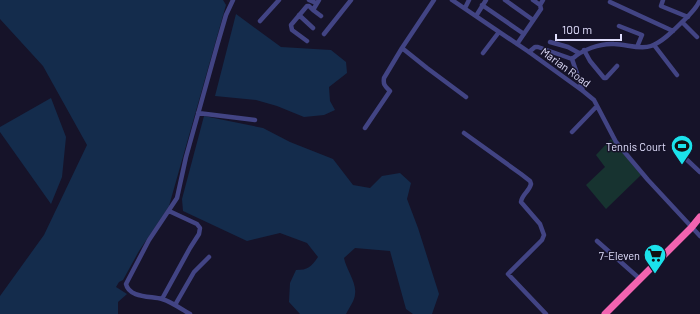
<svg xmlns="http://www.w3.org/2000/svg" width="700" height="314" viewBox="0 0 700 314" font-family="Barlow,sans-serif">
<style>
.green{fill:#173330}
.water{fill:#142c4c}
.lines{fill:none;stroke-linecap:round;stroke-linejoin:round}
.minor{stroke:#424484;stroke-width:4.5}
.highway{stroke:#f264b0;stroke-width:7}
.labels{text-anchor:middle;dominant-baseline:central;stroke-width:3;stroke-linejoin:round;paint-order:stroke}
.street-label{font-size:11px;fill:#e0defc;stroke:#161329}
.poi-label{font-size:11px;fill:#e0defc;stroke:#161329;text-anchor:end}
</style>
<rect width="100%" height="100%" fill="#161329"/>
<path class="green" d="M611 139 641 175 606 209 586 185 605 167 596 155Z"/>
<path class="water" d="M0 0H223L226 5 169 206 139 251 123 280 119 282 116 287 127 294 118 302V314H0V296L44 235 87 145 43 66 0 19Z
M236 14 281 47 331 50 346 62 347 73 329 87 330 101 335 110 324 115 304 117 277 106 256 100 215 96Z
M51 98 66 137 62 177 51 204 0 132V127Z
M204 116 263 128 290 142 333 159 353 185 370 188 382 176 400 173 411 183 407 199 418 228 439 294 432 314H413L406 309 390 251 355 248 344 258C346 269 357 283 355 294 355 300 349 308 346 314H300L289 302 290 283 296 270C308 270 311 267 318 257L307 243 280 233 247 241 183 211 182 199Z"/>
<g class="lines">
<path class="minor" d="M309 0 316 3
M319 0 313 10 321 16
M434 0 402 48 427 68 466 97
M452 0 529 52 583 91 594 100 616 142 648 180 700 236
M505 0 533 20
M533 0 540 5
M663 0 661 6 688 17
M610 2 673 31
M482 5 524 34
M465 8 469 0
M299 15 313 28
M476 16 486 0
M260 21 279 0
M682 22 697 37
M619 26 642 35 637 47
M324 34 351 0
M307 41 292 30 291 25 307 6H309L313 10
M550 42 568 47 579 53
M517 44 541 9 540 5 543 0
M654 45 677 75
M584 50 590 61 604 78H606L617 66
M529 52 535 47H538L572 59 583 91
M483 53 499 32
M572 59C582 50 600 43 614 44 626 44 640 50 651 46 662 42 672 32 680 24 688 16 696 10 700 0
M198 113 255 120
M365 128 390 91C385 86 383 85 384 78L402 48
M572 132 597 106
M464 133 521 174 530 181 531 184C529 192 522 194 521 202L540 224 544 235 542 240 508 274 546 314
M685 158 700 172
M597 241 640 279
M162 299 190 248 199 234 200 228 197 224 169 211
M175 305 194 272 209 257
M190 314C181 309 172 302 162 299 151 296 129 298 126 284L149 240 177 198 186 157 217 46 226 15 233 0"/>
<path class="highway" d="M605 314 691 228 700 217"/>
</g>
<defs>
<g id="stadium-pin" transform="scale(1.15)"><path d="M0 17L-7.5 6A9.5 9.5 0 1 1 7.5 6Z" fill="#1be2eb" stroke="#161329"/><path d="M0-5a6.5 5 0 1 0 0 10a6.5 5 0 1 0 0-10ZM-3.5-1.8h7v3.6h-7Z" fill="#111"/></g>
<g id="supermarket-pin" transform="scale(1.15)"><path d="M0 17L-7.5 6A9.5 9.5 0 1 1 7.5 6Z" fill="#1be2eb" stroke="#161329"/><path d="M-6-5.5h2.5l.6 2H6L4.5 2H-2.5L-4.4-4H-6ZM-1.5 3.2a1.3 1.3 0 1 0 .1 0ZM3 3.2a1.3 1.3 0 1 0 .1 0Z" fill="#111"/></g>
</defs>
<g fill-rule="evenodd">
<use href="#stadium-pin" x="682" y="146"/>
<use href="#supermarket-pin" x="655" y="255"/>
</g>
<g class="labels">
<g class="street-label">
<text transform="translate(566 67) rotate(36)">Marian Road</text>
</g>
<g class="poi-label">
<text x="666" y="146">Tennis Court</text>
<text x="640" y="255">7-Eleven</text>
</g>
</g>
<path d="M556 34v6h65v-6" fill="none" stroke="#e0defc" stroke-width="2"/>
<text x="562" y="34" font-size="12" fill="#e0defc" stroke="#161329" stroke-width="3" paint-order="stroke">100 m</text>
</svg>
